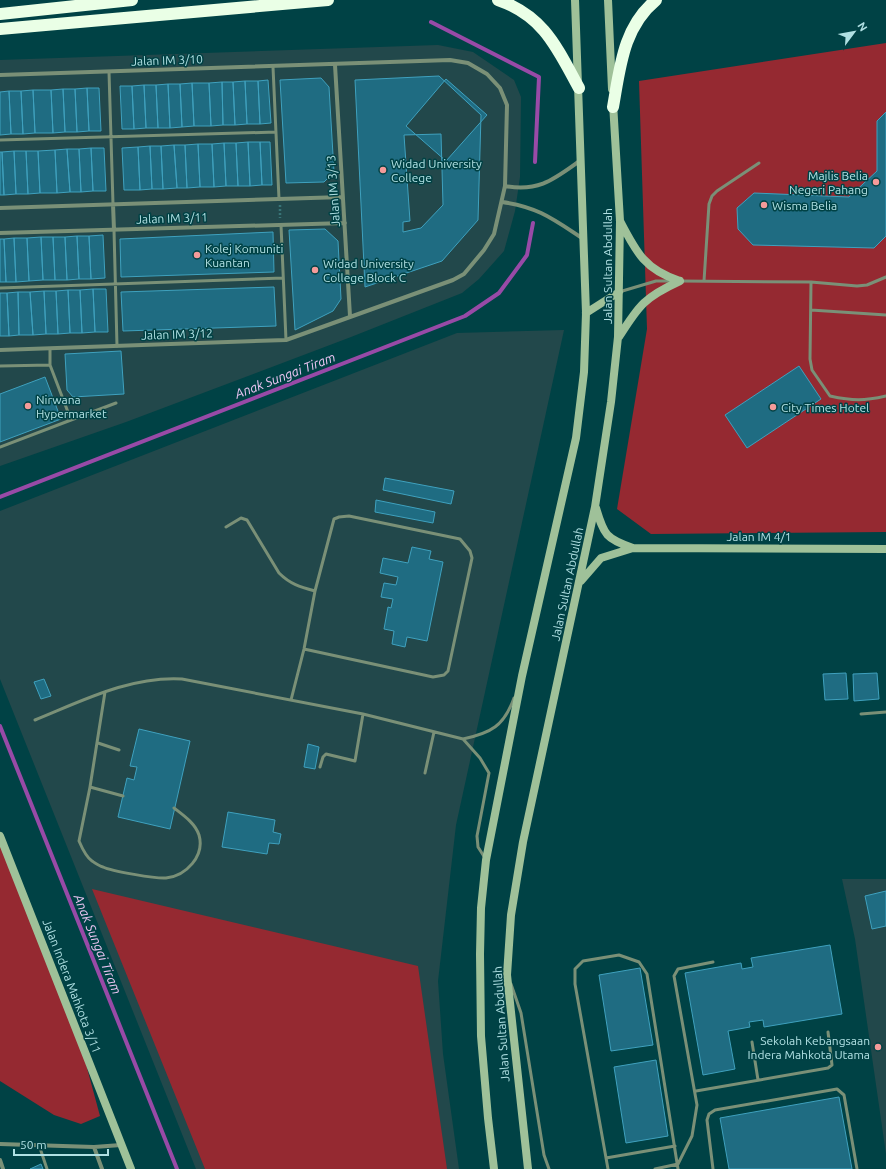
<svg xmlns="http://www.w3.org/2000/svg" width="886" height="1169" viewBox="0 0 886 1169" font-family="Ubuntu,sans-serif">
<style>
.built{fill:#22484b}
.green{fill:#952931}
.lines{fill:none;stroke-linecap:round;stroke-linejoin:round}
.stream{stroke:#984aa7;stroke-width:4}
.building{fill:#1f6c82;stroke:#3fa1be;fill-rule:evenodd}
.path{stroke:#387477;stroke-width:2.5;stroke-dasharray:2 2;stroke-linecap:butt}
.lane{stroke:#7a9077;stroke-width:3}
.street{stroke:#7a9077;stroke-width:4}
.secondary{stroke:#9fc199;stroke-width:8}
.highway{stroke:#eaffe6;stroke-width:12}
.poi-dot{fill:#f59b9a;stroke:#004245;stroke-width:1.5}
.labels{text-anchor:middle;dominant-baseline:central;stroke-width:3;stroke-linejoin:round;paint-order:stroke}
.street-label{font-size:12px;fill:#b0e0e3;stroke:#004245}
.poi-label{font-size:12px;fill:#b0e0e3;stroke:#004245;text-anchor:start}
.water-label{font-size:13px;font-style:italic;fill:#eec7f5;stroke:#004245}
</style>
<rect width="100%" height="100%" fill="#004245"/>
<path class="built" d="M438 45 473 52 514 80 521 97 520 177 515 211 504 251 479 279 462 293 351 337 126 422 0 466V60Z
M564 330 456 825 438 981 443 1054 459 1169H196L0 679V511L457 333Z
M842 879H886V1154L855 939Z"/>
<path class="green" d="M886 43V532L651 534 617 509 647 329 639 81Z
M0 839 80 1042 100 1116 81 1124 54 1115 0 1081Z
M92 889 418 966 447 1169H205Z"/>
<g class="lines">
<path class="stream" d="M431 22 539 77 535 162
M0 497 465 316 499 293 527 255 533 223
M0 726 177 1169"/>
</g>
<path class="building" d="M439 76 481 115 478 220 442 261 365 287 355 80ZM441 134 443 205 421 228 403 232V222L410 221 404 135Z
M321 78 329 87 334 172 324 182 286 183 280 80Z
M446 79 487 115 446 161 406 126Z
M268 80 271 123 260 124 258 81Z
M245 81 247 124 235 125 233 82Z
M245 81H258L260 124H247Z
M222 82 223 125 211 126 209 83Z
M222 82H233L235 125H223Z
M192 83 194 126 182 127 180 84Z
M192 83H209L211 126H194Z
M168 84 170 128H158L156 85Z
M168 84H180L182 127 170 128Z
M144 85 146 128 134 129 132 86Z
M144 85H156L158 128H146Z
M120 86H132L134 129H122Z
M87 88 89 131 77 132 75 89Z
M87 88H99L101 131H89Z
M63 89 65 132 53 133 51 90Z
M63 89H75L77 132H65Z
M33 90 35 133 23 134 21 91Z
M33 90H51L53 133H35Z
M9 91 11 134 0 135V92Z
M9 91H21L23 134H11Z
M886 112V236L874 248 753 245 738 229 737 208 754 193 849 197 877 171V121Z
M248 142H260L262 185 250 186Z
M248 142 250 186H238L236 143Z
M260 142H270L272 185H262Z
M224 143H236L238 186H226Z
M224 143 226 186 214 187 212 144Z
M198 144H212L214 187H200Z
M198 144 200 187 187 188 185 145Z
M174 145H185L187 188H177Z
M174 145 177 188 163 189 161 146Z
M150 146H161L163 189H152Z
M150 146 152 189 140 190 138 147Z
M138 147 140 190H124L122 148Z
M91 148H104L106 191H93Z
M91 148 93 191 81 192 79 149Z
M67 149H79L81 192H70Z
M67 149 70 192 57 193 55 150Z
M55 150 57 193H40L38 151Z
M14 151H26L28 194H16Z
M14 151 16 194 4 195 2 152Z
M26 151H38L40 193 28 194Z
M0 152H2L4 195H0Z
M325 229 338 241 341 299 333 311 295 330 289 230Z
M273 232 274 272 121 277 120 239Z
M103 235 105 278 91 279 89 236Z
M77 236 79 279 67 280 65 237Z
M77 236H89L91 279H79Z
M41 237 43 280 29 281 27 238Z
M41 237H53L55 280H43Z
M53 237H65L67 280H55Z
M14 238 16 282H6L4 239Z
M14 238H27L29 281 16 282Z
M0 239H4L6 282H0Z
M274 287 276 326 123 331 121 292Z
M93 289H106L108 332H95Z
M93 289 95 332 82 333 80 290Z
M68 290 70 333 58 334 56 291Z
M68 290H80L82 333H70Z
M44 291 46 334 33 335 30 292Z
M44 291H56L58 334H46Z
M18 292 19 335 9 336 7 293Z
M18 292H30L33 335H19Z
M0 293H7L9 336H0Z
M121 351 124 394 73 397 67 390 65 354Z
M799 366 821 399 747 448 725 415Z
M45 377 61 419 0 442V394Z
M385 478 454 491 451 504 383 490Z
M376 500 435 512 433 523 375 512Z
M412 547 431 551 429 559 443 562 427 641 407 637 405 647 392 644 394 631 384 629 388 607 391 608 393 599 381 597 384 583 396 585 398 577 380 573 383 558 408 563Z
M846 673 848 699 825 700 823 674Z
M877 673 879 699 854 701 853 674Z
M44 679 51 696 41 699 34 682Z
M139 729 190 741 170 829 118 817 127 778 134 780 137 767 130 766Z
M308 744 319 747 315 769 304 767Z
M228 812 275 820 273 832 281 834 279 844 269 843 267 854 222 847Z
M886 891V926L872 929 865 896Z
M830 945 842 1014 764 1027 763 1020 749 1022 750 1027 728 1031 735 1069 703 1075 685 973 741 963 742 969 753 967 751 958Z
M640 968 653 1045 611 1051 599 975Z
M656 1060 668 1136 626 1143 614 1067Z
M839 1097 852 1169H729L720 1118Z
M41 1164 43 1169H30Z"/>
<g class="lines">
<path class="path" d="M280 205V218"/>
<path class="lane" d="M273 67 279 199
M109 72 113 204
M0 140 276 132
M281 225 286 340
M114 230 117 346
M680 281 811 282 857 286 867 285 886 277
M704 281 709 204 712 196 717 191 759 163
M811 282 810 359 812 370 830 396C853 401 864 401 886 396
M0 288 283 278
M619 292 656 281H672
M811 310 886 315
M0 366 50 365
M71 420 116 403
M0 447 71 420 50 365V349
M226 527 241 518 247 520 279 573C290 584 300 587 315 591
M291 700 304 649 315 591 334 519 339 517 349 516 460 539 470 551 472 558 448 671 444 675 433 677 304 649
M861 714 886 712
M35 720C82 701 130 676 182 679L363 714 463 739C491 733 504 726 514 698
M463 739 480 758 489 773 477 836 478 847 485 858
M98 743 119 750
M320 767 323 757 326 754 355 761 363 714
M425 773 434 732
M90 787 105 692
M123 796 90 787 79 841C82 848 86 857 92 861 95 863 99 866 103 867 111 871 157 879 166 878 186 876 205 856 199 835 195 823 183 815 174 808
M511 984 521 1013 544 1155 549 1169
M752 1042 758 1080
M696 1091 828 1068 832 1065 828 1032
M39 1145 47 1169
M606 1158 675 1146
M678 1164 692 1136 697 1105 674 976 678 969 713 962
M608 1169 575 984V969L583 961 619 955 639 962 647 974 678 1169
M655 1169 678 1164
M713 1169 707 1120 709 1114 715 1110 837 1089 844 1095 857 1169"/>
<path class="street" d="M335 65 350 316
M0 75 450 60 468 63 487 74 500 88 507 105 505 186 494 234 484 250 464 274 453 280 286 340 0 350
M505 186C540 192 554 179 581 160
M502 202C538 207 553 219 582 238
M113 204 114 230
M0 208 343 197
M0 233 345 223
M0 1144 94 1147 121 1145
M94 1147 102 1169
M0 1160 3 1169"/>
<path class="secondary" d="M608 0 612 89
M620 221C636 252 645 270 680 281
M586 313 619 292
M619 337C639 305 645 297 680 281
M596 508C604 535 606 539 633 548
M581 581 601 558 633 548 886 549
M0 836 131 1169
M494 1169 488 1118 481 1036 480 954 481 908 486 860 522 676 576 438 584 372 586 313 575 0
M528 1169 507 975 511 915 523 842 595 507 611 402 618 337 620 221 613 103"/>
<path class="highway" d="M498 0C544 16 557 48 579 88
M0 14 132 0
M0 29 328 0
M613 107C620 68 623 27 656 0"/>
</g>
<g class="poi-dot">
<circle cx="383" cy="170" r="4"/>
<circle cx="876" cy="182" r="4"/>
<circle cx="764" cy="205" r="4"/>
<circle cx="197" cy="255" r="4"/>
<circle cx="315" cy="270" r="4"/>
<circle cx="28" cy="406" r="4"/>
<circle cx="773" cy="407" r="4"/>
<circle cx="878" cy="1047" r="4"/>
</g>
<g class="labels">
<g class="street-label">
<text transform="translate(167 60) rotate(-2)">Jalan IM 3/10</text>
<text transform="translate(333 191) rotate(-94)">Jalan IM 3/13</text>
<text transform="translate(172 218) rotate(-2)">Jalan IM 3/11</text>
<text transform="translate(607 266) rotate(-90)">Jalan Sultan Abdullah</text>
<text transform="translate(177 334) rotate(-2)">Jalan IM 3/12</text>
<text x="759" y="536">Jalan IM 4/1</text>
<text transform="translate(567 584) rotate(-78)">Jalan Sultan Abdullah</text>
<text transform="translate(72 986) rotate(69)">Jalan Indera Mahkota 3/11</text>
<text transform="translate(501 1024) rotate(-94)">Jalan Sultan Abdullah</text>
</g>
<g class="poi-label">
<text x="391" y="163">Widad University<tspan x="391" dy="14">College</tspan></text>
<text x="868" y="175" text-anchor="end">Majlis Belia<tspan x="868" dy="14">Negeri Pahang</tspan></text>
<text x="772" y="205">Wisma Belia</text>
<text x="205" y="248">Kolej Komuniti<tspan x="205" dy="14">Kuantan</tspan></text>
<text x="323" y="263">Widad University<tspan x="323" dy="14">College Block C</tspan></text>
<text x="36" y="399">Nirwana<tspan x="36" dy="14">Hypermarket</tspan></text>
<text x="781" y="407">City Times Hotel</text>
<text x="870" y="1040" text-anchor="end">Sekolah Kebangsaan<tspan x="870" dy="14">Indera Mahkota Utama</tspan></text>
</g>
<g class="water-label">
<text transform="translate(285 375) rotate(-21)">Anak Sungai Tiram</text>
<text transform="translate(98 944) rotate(68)">Anak Sungai Tiram</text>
</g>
</g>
<g transform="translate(854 32) rotate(58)" stroke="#004245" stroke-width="3" paint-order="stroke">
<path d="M0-3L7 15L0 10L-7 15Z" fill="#b0e0e3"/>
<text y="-6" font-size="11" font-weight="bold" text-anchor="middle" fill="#b0e0e3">N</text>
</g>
<path d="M14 1149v6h94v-6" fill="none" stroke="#b0e0e3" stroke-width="2"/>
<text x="20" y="1149" font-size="12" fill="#b0e0e3" stroke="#004245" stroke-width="3" paint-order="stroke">50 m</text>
</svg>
